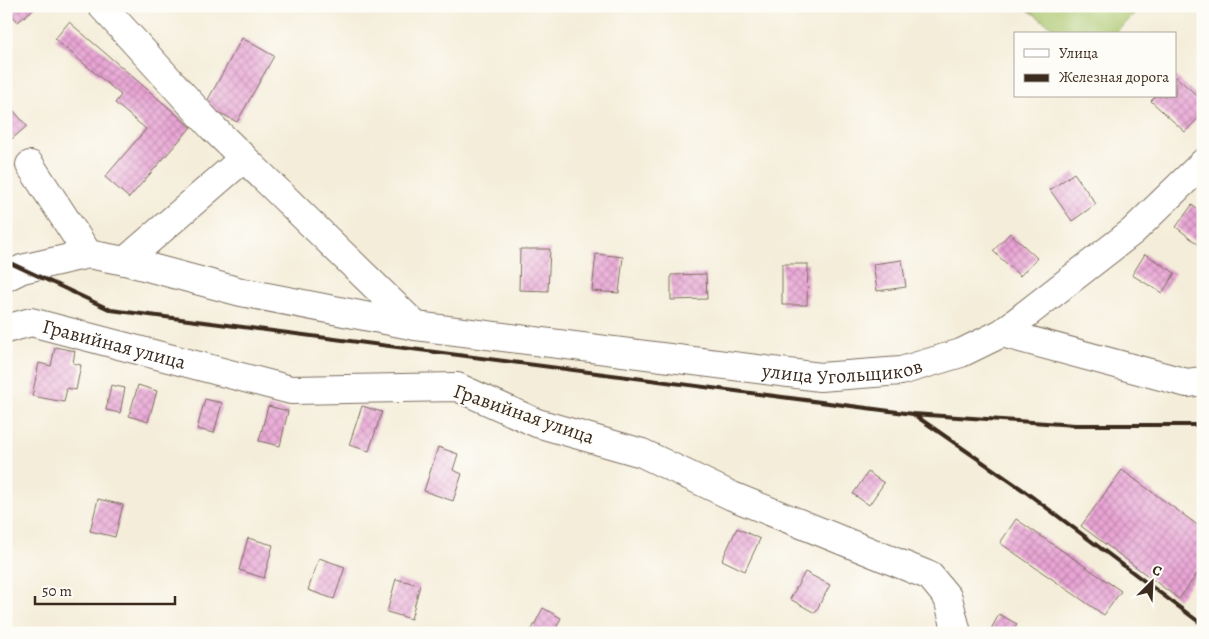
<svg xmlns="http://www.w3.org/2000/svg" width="1209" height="639" viewBox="0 0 1209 639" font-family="Alegreya,serif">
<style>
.grass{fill:#abc76e;stroke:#737846}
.building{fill:url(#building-cross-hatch)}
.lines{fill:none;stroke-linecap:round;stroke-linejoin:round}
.minor-casing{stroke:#7c6e5f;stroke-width:30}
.minor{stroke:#fff;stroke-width:28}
.rail{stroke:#3b2a1e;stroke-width:4}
.labels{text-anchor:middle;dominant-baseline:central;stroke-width:4;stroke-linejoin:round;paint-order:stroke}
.street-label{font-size:20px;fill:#3b2a1e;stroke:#fdfcf7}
</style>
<defs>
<pattern id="building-cross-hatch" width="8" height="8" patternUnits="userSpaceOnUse" patternTransform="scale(1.25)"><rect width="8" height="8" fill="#e9a4d5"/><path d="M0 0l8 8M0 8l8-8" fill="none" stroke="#be86ac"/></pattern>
</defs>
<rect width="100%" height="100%" fill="#fdfcf7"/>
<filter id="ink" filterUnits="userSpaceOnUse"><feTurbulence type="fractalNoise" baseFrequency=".02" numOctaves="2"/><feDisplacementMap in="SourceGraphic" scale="10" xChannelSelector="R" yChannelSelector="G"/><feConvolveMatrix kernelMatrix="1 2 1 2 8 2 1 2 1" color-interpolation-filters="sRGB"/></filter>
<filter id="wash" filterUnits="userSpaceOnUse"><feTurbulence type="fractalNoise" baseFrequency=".0096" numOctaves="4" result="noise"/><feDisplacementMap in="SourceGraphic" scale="20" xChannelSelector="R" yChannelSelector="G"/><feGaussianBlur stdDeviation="1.12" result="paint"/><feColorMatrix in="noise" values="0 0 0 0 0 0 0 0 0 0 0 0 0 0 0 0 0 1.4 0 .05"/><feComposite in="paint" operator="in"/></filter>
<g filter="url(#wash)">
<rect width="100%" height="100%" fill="#f4edd9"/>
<path class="grass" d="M1023 6H1142L1114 34H1061Z"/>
<g id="blocks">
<path class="building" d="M6 6H37L18 22 12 15 6 20Z
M69 22 191 127 129 198 105 177 146 129 115 103 121 95 55 39Z
M242 38 274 56 237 122 205 105Z
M1175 76 1203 101V113L1185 132 1151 101 1156 96H1175Z
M6 102 27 126 6 144Z
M1074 173 1096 204 1072 221 1050 190Z
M1192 205 1203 214V248L1176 227Z
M1010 233 1037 258 1020 276 993 251Z
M520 249H550L548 291 519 290Z
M596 254 623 257 619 293 592 291Z
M1145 254 1175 273 1162 293 1132 275Z
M902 260 906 287 877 291 873 264Z
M782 264H808L807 305H782Z
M706 274 707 299 671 300V275Z
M55 347 75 351 73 363 81 365 76 390 67 388 64 402 32 396 39 363 51 366Z
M111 385 125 388 120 413 106 410Z
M138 385 157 391 148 422 129 416Z
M205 399 222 403 214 433 197 429Z
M268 406 288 411 280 446 259 441Z
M362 406 382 412 369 451 349 445Z
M438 447 458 454 453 470 462 474 453 501 424 491Z
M1122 470 1203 529V566L1179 599 1081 526Z
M868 472 884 483 869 505 853 494Z
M98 499 123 505 115 537 90 531Z
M1016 519 1121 591 1104 615 1000 543Z
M737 528 760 539 745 571 722 560Z
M248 538 273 545 264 578 239 570Z
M319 558 345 567 334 599 308 590Z
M805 572 830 585 815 613 790 599Z
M396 579 420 585 411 619 387 612Z
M543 608 561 618 554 633H530Z
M999 614 1017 624 1013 633H989Z"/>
</g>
</g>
<g filter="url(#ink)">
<use href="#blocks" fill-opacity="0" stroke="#7c6e5f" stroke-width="1"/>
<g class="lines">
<g class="minor-casing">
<g id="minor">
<path d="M102 6 212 127 416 326"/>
<path d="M30 165 88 254"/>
<path d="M125 261 244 158"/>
<path id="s1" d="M6 277 22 269 88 254 125 261 241 292 416 326 820 377 901 371 961 353 1002 333 1133 231 1203 163"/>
<path id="s2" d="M6 329 31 322 291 390 457 387 537 423 642 453 732 496 930 576 948 598 957 633"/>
<path d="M1002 333 1187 383 1203 381"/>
</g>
</g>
<use href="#minor" class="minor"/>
<path class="rail" d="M6 261 111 310 913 414 1075 425H1203
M913 414 1023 490 1203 625"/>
</g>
</g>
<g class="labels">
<g class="street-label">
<text stroke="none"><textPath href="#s2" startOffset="112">Гравийная улица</textPath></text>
<text stroke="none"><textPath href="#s1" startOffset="851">улица Угольщиков</textPath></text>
<text transform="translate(524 414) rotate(19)">Гравийная улица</text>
</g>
</g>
<rect width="1209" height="639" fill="none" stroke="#fdfcf7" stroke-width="25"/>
<rect x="1014" y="32" width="162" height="65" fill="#fdfcf7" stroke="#afa8a0"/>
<rect x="1024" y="49" width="25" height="8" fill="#ffffff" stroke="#afa8a0"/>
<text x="1059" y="58" font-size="15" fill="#3b2a1e">Улица</text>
<rect x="1024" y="74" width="25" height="8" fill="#3b2a1e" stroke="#afa8a0"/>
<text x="1059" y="82" font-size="15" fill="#3b2a1e">Железная дорога</text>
<g transform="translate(1152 582) rotate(24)" stroke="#fdfcf7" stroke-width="4" paint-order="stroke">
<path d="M0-4L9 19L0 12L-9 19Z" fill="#3b2a1e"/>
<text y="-8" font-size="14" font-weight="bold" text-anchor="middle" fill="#3b2a1e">С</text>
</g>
<path d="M35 596v8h140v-8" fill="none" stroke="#3b2a1e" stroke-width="2.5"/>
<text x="42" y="596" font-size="15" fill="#3b2a1e" stroke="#fdfcf7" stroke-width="4" paint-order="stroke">50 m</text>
</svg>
